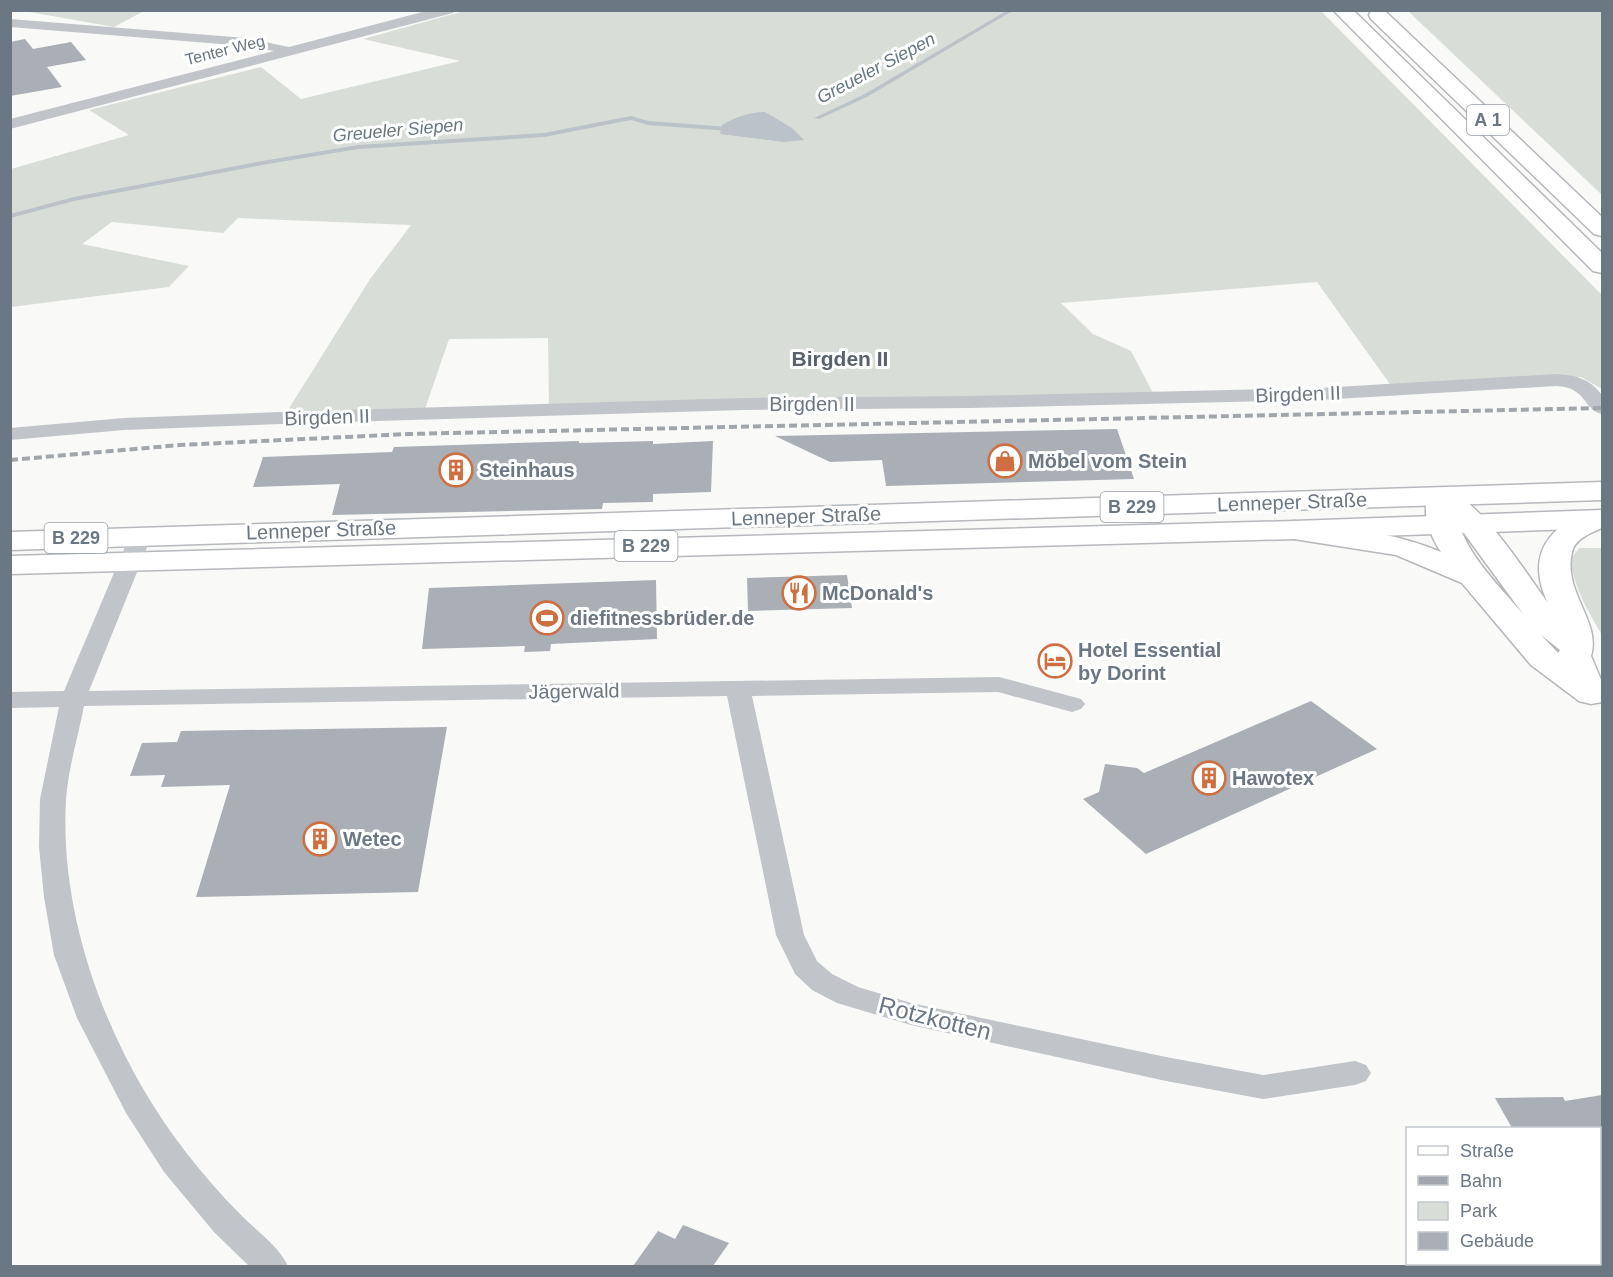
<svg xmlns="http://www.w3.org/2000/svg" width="1613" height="1277" viewBox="0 0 1613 1277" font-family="Arial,sans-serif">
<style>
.green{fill:#d9ddd7}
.water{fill:#bbc3c8}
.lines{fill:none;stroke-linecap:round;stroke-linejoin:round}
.stream{fill:#bbc3c8;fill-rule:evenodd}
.building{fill:#a9afb5}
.primary-casing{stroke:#b5b8bc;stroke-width:3}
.highway-casing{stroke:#b5b7bb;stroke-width:3}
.street{fill:#c1c4c8;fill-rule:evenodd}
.primary{fill:#fff;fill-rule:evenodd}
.highway{fill:#fff;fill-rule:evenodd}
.rail{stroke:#a1a6ac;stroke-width:4;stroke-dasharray:8 4;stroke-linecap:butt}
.labels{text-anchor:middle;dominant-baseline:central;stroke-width:6;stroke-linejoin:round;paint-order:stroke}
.far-street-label{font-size:16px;fill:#6c7784;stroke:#fff}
.far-water-label{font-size:18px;font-style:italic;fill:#67777f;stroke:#fff}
.shield{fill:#fff;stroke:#98a0a9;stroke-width:1.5}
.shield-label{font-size:18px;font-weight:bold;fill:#6c7784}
.street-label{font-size:20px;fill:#6c7784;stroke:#fff}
.poi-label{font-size:20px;font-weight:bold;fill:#6c7784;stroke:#fff;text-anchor:start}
.neighbourhood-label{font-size:21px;font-weight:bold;fill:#59616a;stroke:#fff}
.near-street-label{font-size:24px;fill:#6c7784;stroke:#fff}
</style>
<rect width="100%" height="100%" fill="#f9f9f7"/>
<path class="green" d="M24 11 144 10V11L114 27Z
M464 11H1321L1602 295V389L1581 377 1392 387 1317 282 1061 303 1093 334 1131 351 1153 393 549 406 548 338 449 339 425 409 286 413 370 279 411 225 238 218 223 233 112 222 82 244 189 266 169 287 11 307V169L129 135 89 110 261 67 301 99 460 61 363 39Z
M1408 11H1602V195Z
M1579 548H1602V635C1587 610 1575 589 1570 560Z"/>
<path class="water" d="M765 112 792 128 804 140 784 142 720 134 722 125C735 117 750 112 765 112Z"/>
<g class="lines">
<path class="stream" d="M1008 10H1014L867 97 819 119 814 118 863 95Z
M631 116 648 121 729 127 732 129 729 131 648 125 631 120 544 137 358 149 262 165 74 201 10 218V214L74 197 262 161 358 145 544 133Z"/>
</g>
<path class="building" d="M25 39 33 49 71 42 86 60 47 67 62 87 10 96V42Z
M1117 429 1134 479 886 486 882 460 830 462 775 436Z
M579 441V443L653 441V444L713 441 711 492 653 494V502L603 503 602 509 332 515 340 484 253 487 263 457 392 452 394 447Z
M847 575 852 608 748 611 747 578Z
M656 580 657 639 551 644 550 651 524 652 525 646 422 649 429 588Z
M1311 701 1377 749 1146 854 1083 799 1099 792 1105 764 1137 768 1144 773Z
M447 727 418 892 196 897 230 785 161 787 165 775 130 776 142 743 177 742 181 731Z
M1602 1095V1128H1512L1495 1098 1563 1097 1565 1101Z
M683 1225 729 1243 713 1266H633L658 1231 675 1239Z"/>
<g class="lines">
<g class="primary-casing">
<path id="primary" d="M1602 482V500L10 550V532Z
M1602 510V528L1294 539 10 574V556L1294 521Z"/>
</g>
<g class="highway-casing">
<path id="highway" d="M1333 10H1353L1602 253V273L1593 271Z
M1371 11H1385L1602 217V236L1594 234 1371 19 1369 15Z
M1442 488C1479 497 1525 572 1548 603 1530 566 1539 536 1576 517 1585 513 1593 509 1602 512V528C1593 532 1582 536 1575 545 1572 549 1572 553 1571 558 1566 595 1601 623 1591 656L1602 682V702L1591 704 1579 701 1531 665 1462 583 1396 555 1294 539 1283 536 1279 530 1283 524 1294 521C1344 528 1394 532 1441 552 1430 536 1419 508 1431 491ZM1460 528 1461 529 1523 614C1500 587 1473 561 1460 528ZM1541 635 1560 650 1558 653Z"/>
</g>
<path class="street" d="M430 10H454L453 13 10 129V119L274 51 246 46 10 27V19L246 38 289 47Z
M1556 374C1576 375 1590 379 1602 395V414C1583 410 1587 387 1556 386L1319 400 969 408 744 410 280 424 124 430 10 440V428L124 418 280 412 744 398 969 396 1319 388Z
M141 528 149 530 152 535 89 691 999 677 1081 699 1085 704 1081 709 1072 712 998 692 752 696 804 935 817 961 832 974 858 987 911 1003 1166 1057 1263 1075 1355 1061 1366 1065 1371 1073 1366 1081 1355 1085 1263 1099 1166 1081 911 1025 837 1003 812 990 795 974 776 935 727 696 84 706C78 737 68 769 66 800 59 924 112 1058 188 1155 204 1175 221 1195 239 1213 255 1230 278 1245 288 1266H249L214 1232 164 1172 126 1113 77 1018 54 955 44 897 39 847 40 799 59 707 10 708V692L64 691 130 535 133 530Z"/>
<use href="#primary" class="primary"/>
<use href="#highway" class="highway"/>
<path class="rail" d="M10 460 180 445 408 434 1602 408"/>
</g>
<defs>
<g id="shop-ring" transform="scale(1.725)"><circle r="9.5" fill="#fff" stroke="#cf6f41" stroke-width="1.5"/><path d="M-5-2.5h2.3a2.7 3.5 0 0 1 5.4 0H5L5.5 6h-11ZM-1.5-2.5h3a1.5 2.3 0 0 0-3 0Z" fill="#cf6f41"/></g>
<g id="building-ring" transform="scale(1.725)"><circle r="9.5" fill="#fff" stroke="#cf6f41" stroke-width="1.5"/><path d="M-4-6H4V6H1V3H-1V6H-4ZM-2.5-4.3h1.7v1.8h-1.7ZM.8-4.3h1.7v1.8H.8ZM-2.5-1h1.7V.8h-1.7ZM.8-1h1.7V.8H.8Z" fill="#cf6f41"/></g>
<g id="restaurant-ring" transform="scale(1.725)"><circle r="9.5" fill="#fff" stroke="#cf6f41" stroke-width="1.5"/><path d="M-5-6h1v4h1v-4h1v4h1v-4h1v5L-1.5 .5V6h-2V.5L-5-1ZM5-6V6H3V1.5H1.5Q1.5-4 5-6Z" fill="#cf6f41"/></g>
<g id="stadium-ring" transform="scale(1.725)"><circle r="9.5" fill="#fff" stroke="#cf6f41" stroke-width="1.5"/><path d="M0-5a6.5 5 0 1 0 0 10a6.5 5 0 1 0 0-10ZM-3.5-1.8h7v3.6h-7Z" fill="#cf6f41"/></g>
<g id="hotel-ring" transform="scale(1.725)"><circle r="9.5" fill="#fff" stroke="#cf6f41" stroke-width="1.5"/><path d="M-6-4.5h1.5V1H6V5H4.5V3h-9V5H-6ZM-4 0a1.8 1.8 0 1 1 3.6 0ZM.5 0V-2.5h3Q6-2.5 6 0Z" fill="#cf6f41"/></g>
</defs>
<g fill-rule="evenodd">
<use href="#shop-ring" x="1005" y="461"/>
<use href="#building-ring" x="456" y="470"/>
<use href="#restaurant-ring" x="799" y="593"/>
<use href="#stadium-ring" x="547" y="618"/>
<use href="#hotel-ring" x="1055" y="661"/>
<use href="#building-ring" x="1209" y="778"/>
<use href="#building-ring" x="320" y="839"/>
</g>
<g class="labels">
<g class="far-street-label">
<text transform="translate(225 50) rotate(-14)">Tenter Weg</text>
</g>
<g class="far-water-label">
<text transform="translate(876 68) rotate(-28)">Greueler Siepen</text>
<text transform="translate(398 130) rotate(-5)">Greueler Siepen</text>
</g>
<g class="shield">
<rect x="1467" y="105" width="42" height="30" rx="4.5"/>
<rect x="1100.5" y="492" width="63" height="30" rx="4.5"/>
<rect x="44.5" y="523" width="63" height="30" rx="4.5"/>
<rect x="614.5" y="531" width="63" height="30" rx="4.5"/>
</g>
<g class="shield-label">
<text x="1488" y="120">A 1</text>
<text x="1132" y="507">B 229</text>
<text x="76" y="538">B 229</text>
<text x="646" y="546">B 229</text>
</g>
<g class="street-label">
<text transform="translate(1298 394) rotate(-2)">Birgden II</text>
<text x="812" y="404">Birgden II</text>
<text transform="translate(327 417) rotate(-2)">Birgden II</text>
<text transform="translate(1292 502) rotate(-2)">Lenneper Straße</text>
<text transform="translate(806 516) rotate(-2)">Lenneper Straße</text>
<text transform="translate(321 530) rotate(-2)">Lenneper Straße</text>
<text transform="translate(574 691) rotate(-1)">Jägerwald</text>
</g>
<g class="poi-label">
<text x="1028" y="461">Möbel vom Stein</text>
<text x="479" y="470">Steinhaus</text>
<text x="822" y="593">McDonald's</text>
<text x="570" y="618">diefitnessbrüder.de</text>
<text x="1078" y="650">Hotel Essential<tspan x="1078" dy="23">by Dorint</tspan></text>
<text x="1232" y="778">Hawotex</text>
<text x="343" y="839">Wetec</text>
</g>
<g class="neighbourhood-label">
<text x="840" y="358">Birgden II</text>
</g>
<g class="near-street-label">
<text transform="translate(935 1018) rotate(14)">Rotzkotten</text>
</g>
</g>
<rect width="1613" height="1277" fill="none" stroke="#6c7784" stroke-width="24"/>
<rect x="1406" y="1127" width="195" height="138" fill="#ffffff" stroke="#c4c9ce" stroke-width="1.5"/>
<rect x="1418" y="1146" width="30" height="9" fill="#ffffff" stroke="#c4c9ce" stroke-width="1.5"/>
<text x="1460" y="1157" font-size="18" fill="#6c7784">Straße</text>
<rect x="1418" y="1176" width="30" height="9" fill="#a1a6ac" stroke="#c4c9ce" stroke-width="1.5"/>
<text x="1460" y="1187" font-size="18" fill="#6c7784">Bahn</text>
<rect x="1418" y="1202" width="30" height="18" fill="#d9ddd7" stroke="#c4c9ce" stroke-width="1.5"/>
<text x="1460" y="1217" font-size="18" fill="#6c7784">Park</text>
<rect x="1418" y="1232" width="30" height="18" fill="#a9afb5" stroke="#c4c9ce" stroke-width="1.5"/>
<text x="1460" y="1247" font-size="18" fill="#6c7784">Gebäude</text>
</svg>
